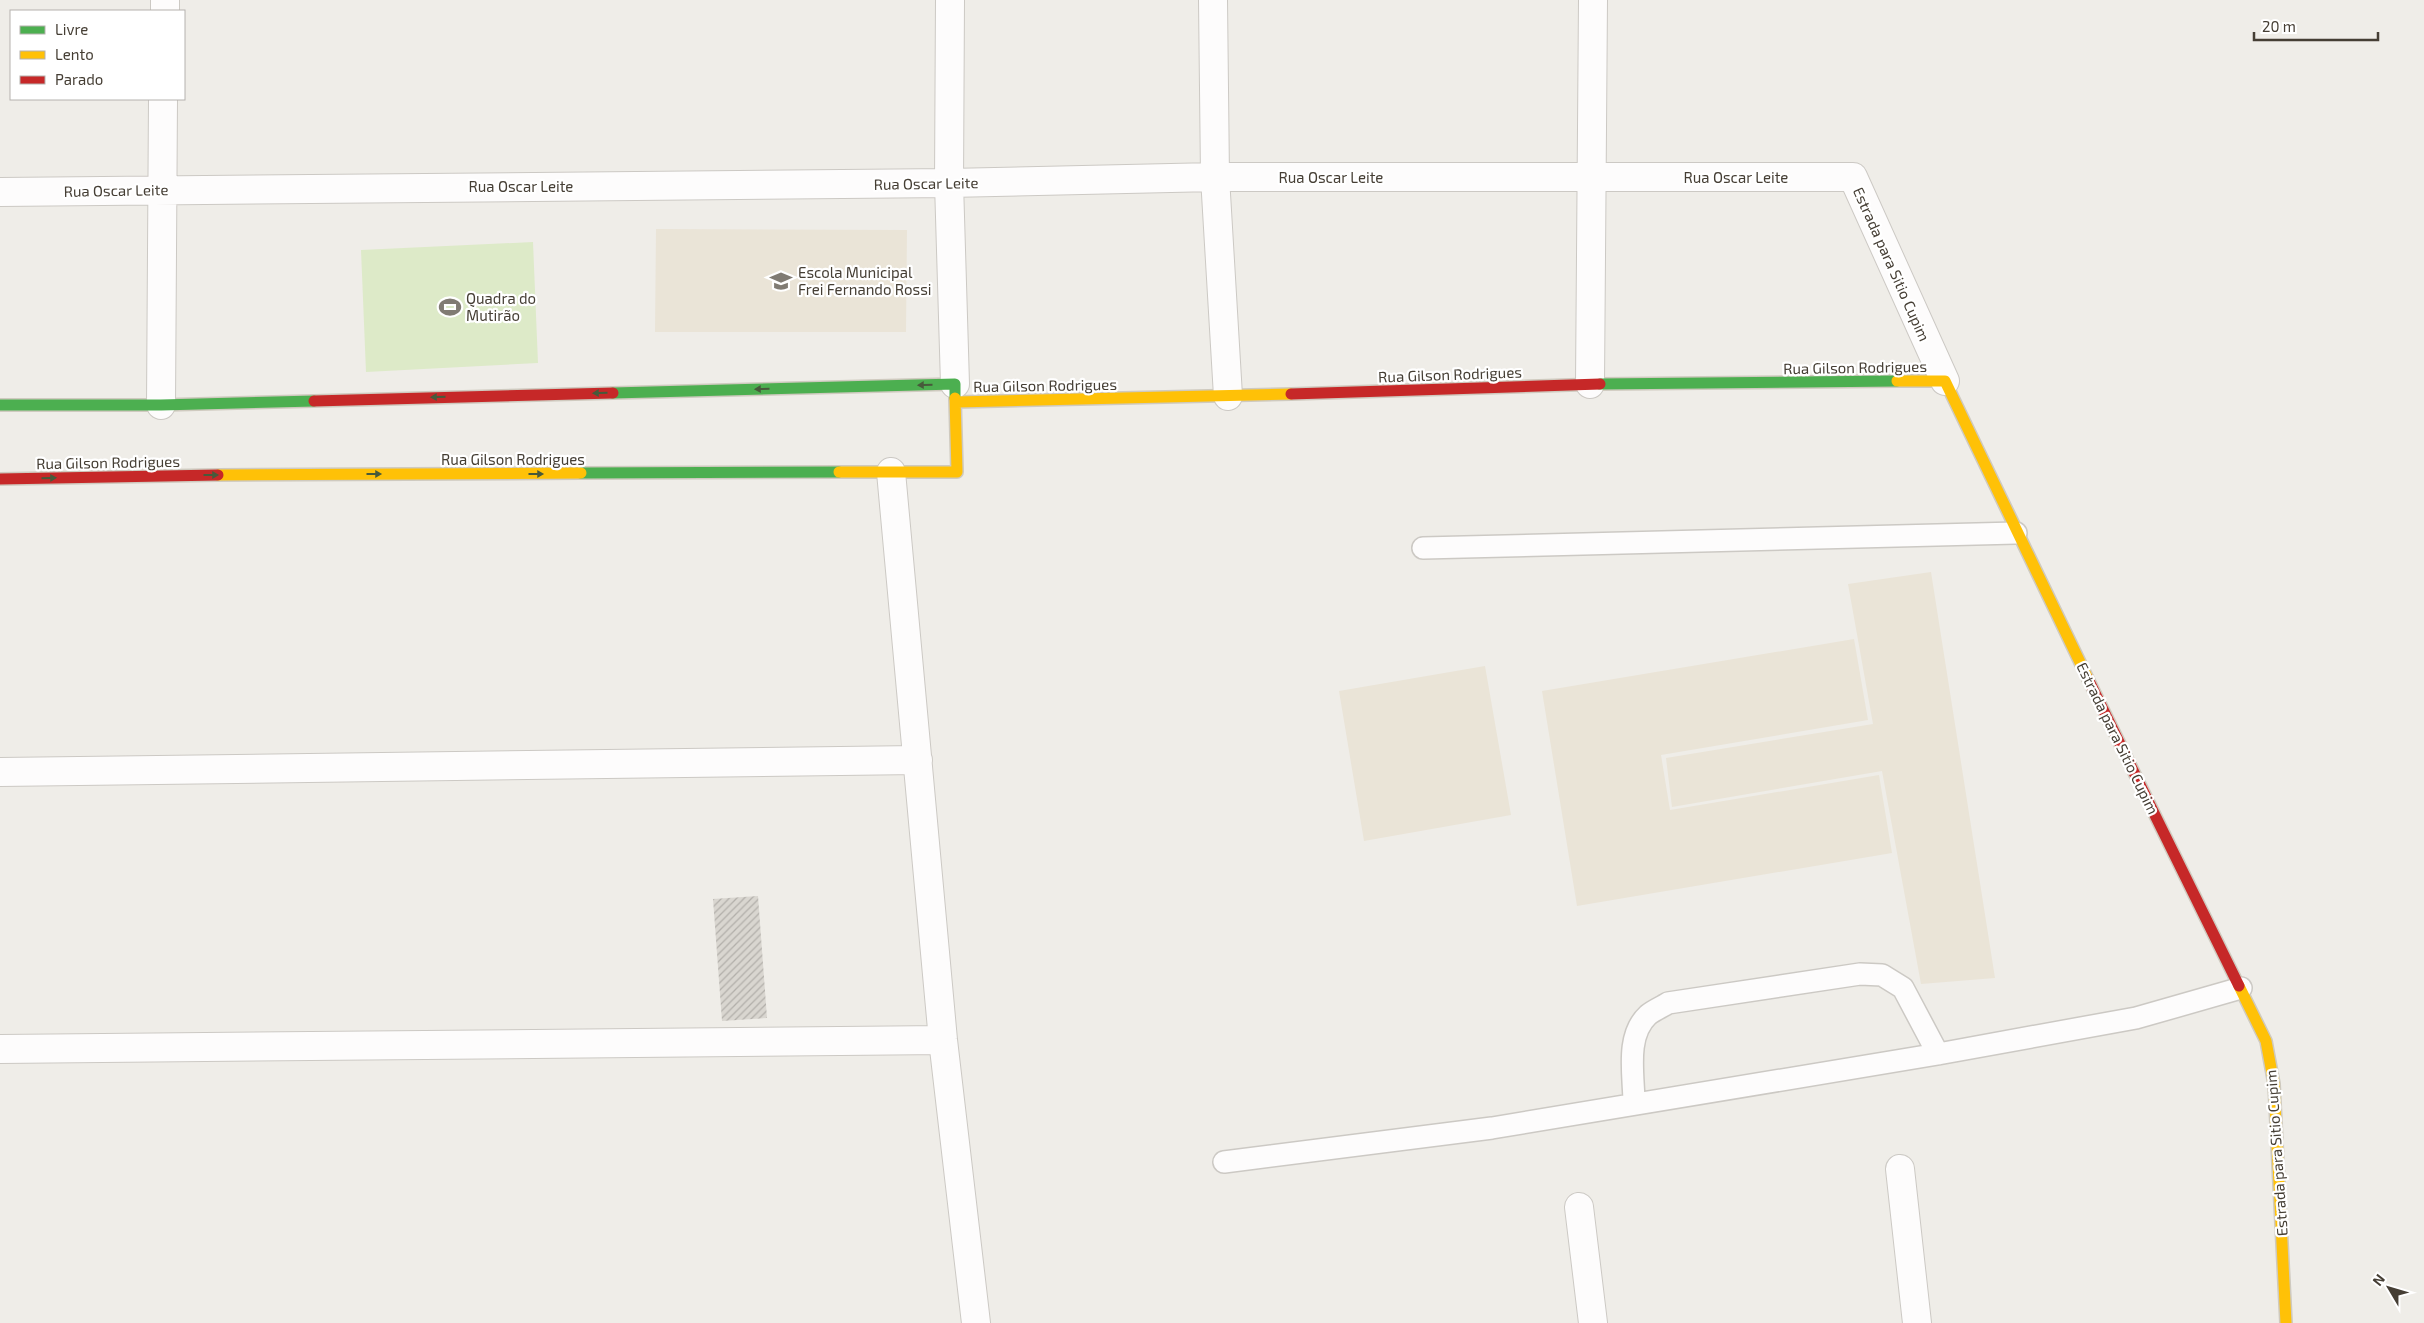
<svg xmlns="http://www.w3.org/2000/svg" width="2424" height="1323" viewBox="0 0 2424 1323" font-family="'Exo 2',sans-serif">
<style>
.education{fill:#eae4d7}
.pitch{fill:#ddeac8}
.building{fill:url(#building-hatch)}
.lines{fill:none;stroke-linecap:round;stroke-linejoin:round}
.lane-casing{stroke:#ccc9c4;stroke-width:24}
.street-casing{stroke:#ccc9c4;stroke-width:30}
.fast-casing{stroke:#cfcabf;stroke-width:14}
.slow-casing{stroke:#cfcabf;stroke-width:14}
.jam-casing{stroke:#cfcabf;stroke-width:14}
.lane{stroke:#fdfcfc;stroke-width:21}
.street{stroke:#fdfcfc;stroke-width:28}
.fast{stroke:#4caf50;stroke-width:11}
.slow{stroke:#ffc107;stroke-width:11}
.jam{stroke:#c62828;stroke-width:11}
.oneway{fill:#475a3b}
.labels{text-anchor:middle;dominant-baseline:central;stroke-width:4.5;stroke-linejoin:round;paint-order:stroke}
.street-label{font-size:15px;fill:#453e34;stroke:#fff}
.poi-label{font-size:15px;fill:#453e34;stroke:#fff;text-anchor:start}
</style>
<defs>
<pattern id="building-hatch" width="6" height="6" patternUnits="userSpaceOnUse" patternTransform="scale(1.25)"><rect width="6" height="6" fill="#d9d6d0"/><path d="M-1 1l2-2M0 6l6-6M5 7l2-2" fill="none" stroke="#b2afaa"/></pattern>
</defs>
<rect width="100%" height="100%" fill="#efede8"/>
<path class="education" d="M656 229 907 230 906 332H655Z
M1931 572 1995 978 1921 984 1882 771 1672 807 1666 758 1873 724 1848 584Z
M1854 639 1868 720 1661 755 1670 810 1879 775 1892 853 1577 906 1542 691Z
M1485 666 1511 815 1364 841 1339 691Z"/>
<path class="pitch" d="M533 242 538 363 366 372 361 250Z"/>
<path class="building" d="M758 896 767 1018 722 1021 713 899Z"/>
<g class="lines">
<g class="lane-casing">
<path id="lane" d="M1423 548 2016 533
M1634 1104C1634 1076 1625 1036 1648 1015 1654 1010 1662 1007 1668 1003L1860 974 1882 975 1903 988 1938 1054
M1224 1162 1492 1128 1938 1054 2136 1018 2241 988"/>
</g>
<g class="street-casing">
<path id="street" d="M950 0 949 183 955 384
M1213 0 1215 177 1228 396
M165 11V0
M0 192 949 183 1215 177H1853L1945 381
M1590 384 1593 0
M161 405 163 99
M891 472 943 1040 976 1323
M0 772 918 760
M0 1049 943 1040
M1900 1169 1917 1323
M1579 1207 1593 1323"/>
</g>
<g class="fast-casing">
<path id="fast" d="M1600 384 1897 381
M613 393 955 384V398
M0 405H161L314 401
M581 473 839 472"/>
</g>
<g class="slow-casing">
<path id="slow" d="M1897 381H1945L2088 679
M957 402 1291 394
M839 472H957L955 398
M218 475 581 473
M2239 986 2266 1041 2274 1084 2286 1323"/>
</g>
<g class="jam-casing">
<path id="jam" d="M1291 394 1600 384
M314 401 613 393
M0 479 218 475
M2088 679 2239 986"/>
</g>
<use href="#lane" class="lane"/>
<use href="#street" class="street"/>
<use href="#fast" class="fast"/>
<use href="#slow" class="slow"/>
<use href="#jam" class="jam"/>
</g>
<defs><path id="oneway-solid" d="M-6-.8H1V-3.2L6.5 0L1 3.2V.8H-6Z" transform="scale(1.25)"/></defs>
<g class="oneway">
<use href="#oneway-solid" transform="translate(925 385) rotate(179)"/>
<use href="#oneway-solid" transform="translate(762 389) rotate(179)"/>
<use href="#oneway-solid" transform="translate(600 393) rotate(179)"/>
<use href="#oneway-solid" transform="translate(438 397) rotate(179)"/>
<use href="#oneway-solid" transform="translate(374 474)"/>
<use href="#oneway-solid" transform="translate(536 474)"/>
<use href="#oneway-solid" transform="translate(211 475)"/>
<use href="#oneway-solid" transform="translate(49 478) rotate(-1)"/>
</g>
<defs>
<g id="school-bare" transform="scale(1.725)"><path d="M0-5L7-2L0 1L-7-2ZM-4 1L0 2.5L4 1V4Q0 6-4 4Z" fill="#807b73" stroke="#fff" stroke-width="2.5" paint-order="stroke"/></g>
<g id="stadium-bare" transform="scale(1.725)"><path d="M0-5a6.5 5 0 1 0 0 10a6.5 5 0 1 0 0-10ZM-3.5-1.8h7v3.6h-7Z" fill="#807b73" stroke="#fff" stroke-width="2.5" paint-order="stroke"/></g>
</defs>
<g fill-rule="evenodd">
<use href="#school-bare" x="781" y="281"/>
<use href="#stadium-bare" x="450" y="307"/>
</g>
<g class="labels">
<g class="street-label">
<text x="1331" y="177">Rua Oscar Leite</text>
<text x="1736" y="177">Rua Oscar Leite</text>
<text transform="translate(926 183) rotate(-1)">Rua Oscar Leite</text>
<text x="521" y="186">Rua Oscar Leite</text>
<text transform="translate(116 190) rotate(-1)">Rua Oscar Leite</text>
<text transform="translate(1892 264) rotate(66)">Estrada para Sitio Cupim</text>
<text transform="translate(1855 367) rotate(-1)">Rua Gilson Rodrigues</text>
<text transform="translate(1450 374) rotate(-2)">Rua Gilson Rodrigues</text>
<text transform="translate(1045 385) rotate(-1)">Rua Gilson Rodrigues</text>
<text x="513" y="459">Rua Gilson Rodrigues</text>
<text transform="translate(108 462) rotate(-1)">Rua Gilson Rodrigues</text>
<text transform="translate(2118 738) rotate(64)">Estrada para Sitio Cupim</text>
<text transform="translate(2276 1153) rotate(-94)">Estrada para Sitio Cupim</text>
</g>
<g class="poi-label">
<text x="798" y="272">Escola Municipal<tspan x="798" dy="17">Frei Fernando Rossi</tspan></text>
<text x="466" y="298">Quadra do<tspan x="466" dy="17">Mutirão</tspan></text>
</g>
</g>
<rect x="10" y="10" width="175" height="90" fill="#ffffff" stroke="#b5b2ae"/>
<rect x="20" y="26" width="25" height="8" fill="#4caf50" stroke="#b5b2ae"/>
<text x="55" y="35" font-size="15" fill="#453e34">Livre</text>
<rect x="20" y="51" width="25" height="8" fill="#ffc107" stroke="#b5b2ae"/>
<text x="55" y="60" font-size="15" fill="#453e34">Lento</text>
<rect x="20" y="76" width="25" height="8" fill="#c62828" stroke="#b5b2ae"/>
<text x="55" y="85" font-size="15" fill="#453e34">Parado</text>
<g transform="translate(2389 1288) rotate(308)" stroke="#ffffff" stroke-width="4" paint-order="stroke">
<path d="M0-4L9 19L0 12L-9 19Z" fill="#453e34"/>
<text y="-8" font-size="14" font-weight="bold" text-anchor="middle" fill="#453e34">N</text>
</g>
<path d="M2254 32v8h124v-8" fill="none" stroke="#453e34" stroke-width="2.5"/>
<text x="2262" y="32" font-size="15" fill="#453e34" stroke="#ffffff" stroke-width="4" paint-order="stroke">20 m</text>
</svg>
